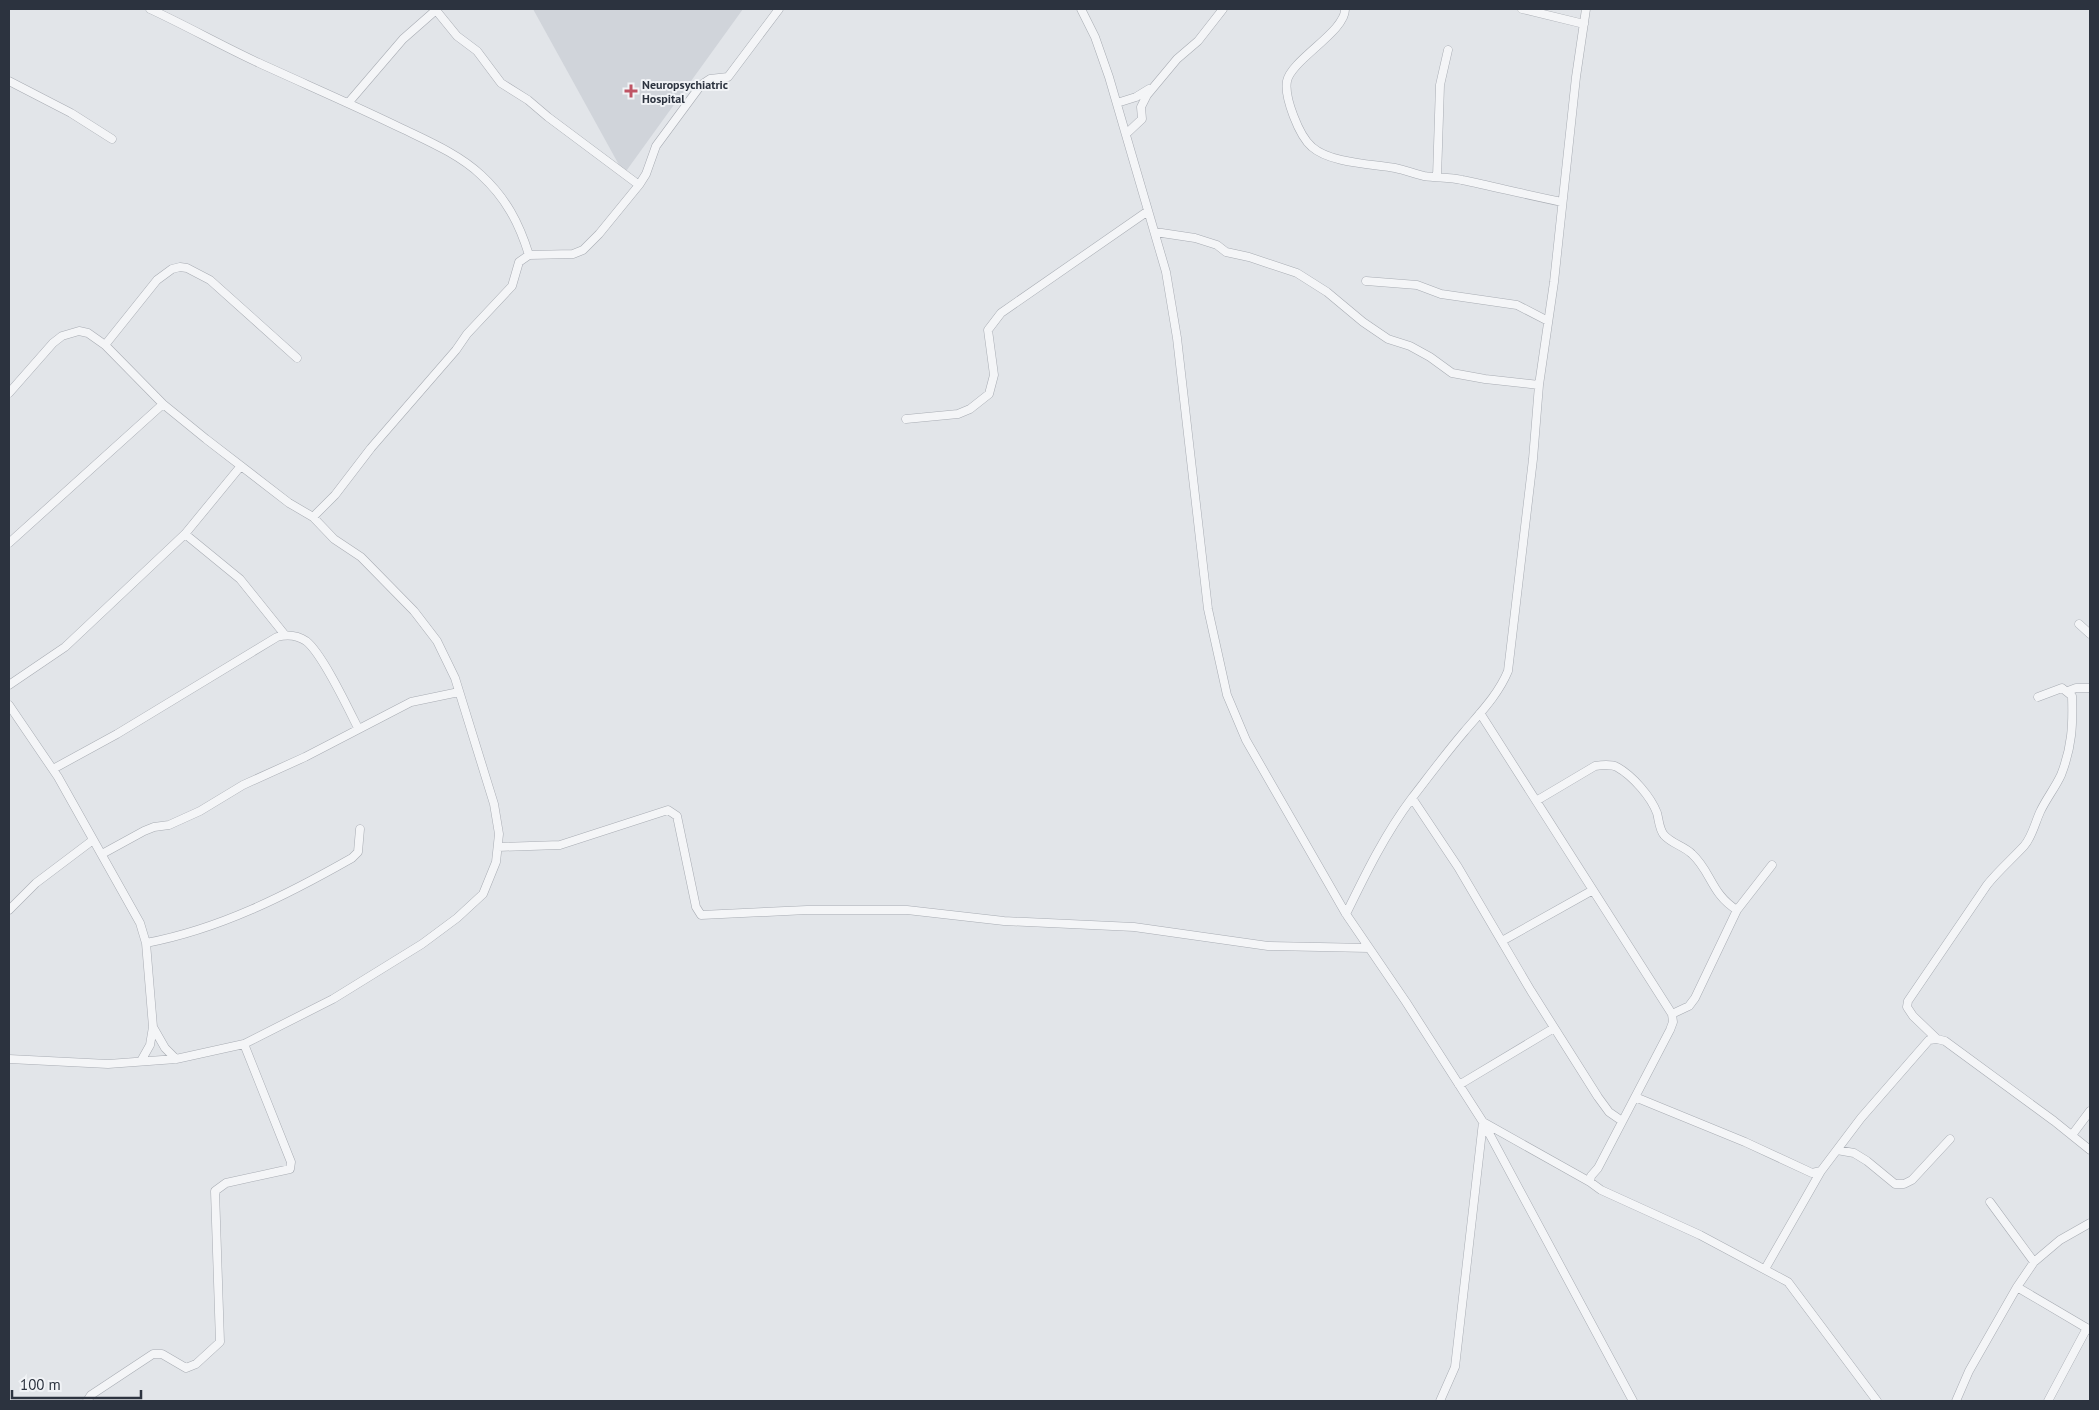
<svg xmlns="http://www.w3.org/2000/svg" width="2099" height="1410" viewBox="0 0 2099 1410" font-family="'PT Sans',sans-serif">
<style>
.built{fill:#d0d4da}
.lines{fill:none;stroke-linecap:round;stroke-linejoin:round}
.street-casing{stroke:#a8acb3;stroke-width:9}
.street{stroke:#f4f5f7;stroke-width:8}
.poi-dot{fill:#bf5565;stroke:#f1f3f6;stroke-width:2}
.labels{text-anchor:middle;dominant-baseline:central;stroke-width:4;stroke-linejoin:round;paint-order:stroke}
.poi-label{font-size:12px;font-weight:bold;fill:#2c333f;stroke:#f1f3f6;text-anchor:start}
</style>
<rect width="100%" height="100%" fill="#e2e5e9"/>
<path class="built" d="M533 9H743L624 174Z"/>
<g class="lines">
<g class="street-casing">
<path id="street" d="M150 9C187 26 222 46 259 63 307 85 356 106 403 129 430 142 460 155 481 175 506 198 519 223 529 255
M435 9 457 36 477 51 501 83 528 100 548 117 639 185
M1081 9 1095 37 1109 77 1166 272 1177 338 1208 609 1227 695 1246 740 1346 914 1406 1002 1483 1122 1633 1401
M1345 9C1346 31 1291 60 1287 81 1284 97 1299 136 1312 147 1330 163 1371 164 1395 168 1405 170 1415 174 1424 176 1437 178 1450 177 1462 180 1495 187 1528 195 1562 202
M1522 9 1584 24
M9 81 71 113 112 139
M349 102 403 39 436 10
M1117 103 1136 97 1149 89
M1126 134 1142 119 1141 107 1147 95 1177 59 1198 41 1223 9
M1437 177 1440 85 1448 50
M1155 232 1195 238 1217 245 1226 252 1249 257 1297 273 1327 292 1363 322 1388 339 1410 346 1430 357 1452 373 1485 379 1539 385
M1366 281 1417 285 1441 294 1517 305 1548 321
M105 345 157 280 172 269 180 267 187 268 210 280 297 358
M9 393 53 343 62 336 79 331 88 333 105 345 163 404 206 439 289 503 313 517 334 539 361 557 414 611 437 641 455 678 494 804 499 834 496 862 483 894 457 918 422 944 333 999 244 1044 176 1059 108 1064 9 1059
M906 419 958 414 970 409 989 394 994 375 988 330 1001 313 1148 211
M313 517 335 495 371 448 456 350 467 334 512 286 519 262 529 255 573 254 583 250 599 234 639 185 646 174 656 146 701 85 710 79 728 77 779 9
M185 534 240 579 285 635
M9 543 163 404
M2079 624 2090 634
M9 685 65 647 185 534 240 467
M2068 691 2076 688H2090
M9 705 58 777 140 923 146 943 153 1027 150 1045 141 1061
M1480 713 1672 1014 1673 1022 1670 1030 1598 1168 1591 1176 1590 1182 1601 1190 1700 1235 1788 1282 1877 1401
M53 769 117 734 277 637C288 634 297 635 306 641 322 653 348 708 358 728
M1412 798 1458 867 1531 991 1598 1097 1609 1112 1622 1121
M1536 801 1595 766C1602 765 1611 764 1617 767 1633 776 1651 797 1657 813 1659 820 1659 829 1664 835 1672 844 1684 846 1692 854 1711 871 1711 894 1737 910
M498 847 560 845 668 810 677 816 696 907 701 915 807 910H907L1004 921 1134 927 1268 946 1369 948
M102 854 144 831 154 827 169 825 200 811 243 785 305 757 411 702 459 692
M9 910 36 883 93 840
M1346 914C1366 873 1385 834 1412 798 1429 776 1446 753 1464 732 1480 713 1498 695 1508 671L1533 459 1539 385 1554 282 1576 77 1586 9
M1502 941 1593 890
M146 943C220 929 287 895 352 858L358 852 360 829
M1672 1014 1689 1006 1695 998 1737 910 1772 865
M153 1027 165 1048 176 1059
M1937 1039 1913 1016 1907 1007 1908 1001 1987 885C1998 871 2011 860 2024 846 2032 837 2035 823 2040 812 2046 799 2055 788 2061 775 2072 747 2073 725 2072 696L2062 688 2038 697
M1459 1085 1554 1028
M1635 1097 1745 1142 1812 1173 1821 1171 1861 1118 1929 1040 1937 1039 1945 1041 2054 1121 2090 1150
M2072 1135 2090 1111
M1837 1150 1854 1153 1867 1161 1895 1184H1904L1912 1180 1950 1139
M1990 1202 2034 1262
M1765 1269 1821 1171
M2017 1287 2090 1330
M87 1401 91 1395 153 1354H162L186 1368 196 1364 220 1342 215 1191 226 1183 290 1169 291 1162 244 1044
M1440 1401 1455 1367 1483 1122 1590 1182
M1956 1401 1969 1371 2017 1287 2034 1262 2060 1240 2090 1223
M2048 1401 2087 1328"/>
</g>
<use href="#street" class="street"/>
</g>
<path class="poi-dot" d="M628.5 83.5h5v5h5v5h-5v5h-5v-5h-5v-5h5z"/>
<g class="labels">
<g class="poi-label">
<text x="642" y="84">Neuropsychiatric<tspan x="642" dy="14">Hospital</tspan></text>
</g>
</g>
<rect width="2099" height="1410" fill="none" stroke="#2c333f" stroke-width="20"/>
<path d="M12 1390v8h129v-8" fill="none" stroke="#2c333f" stroke-width="2.5"/>
<text x="20" y="1390" font-size="15" fill="#2c333f" stroke="#f1f3f6" stroke-width="4" paint-order="stroke">100 m</text>
</svg>
